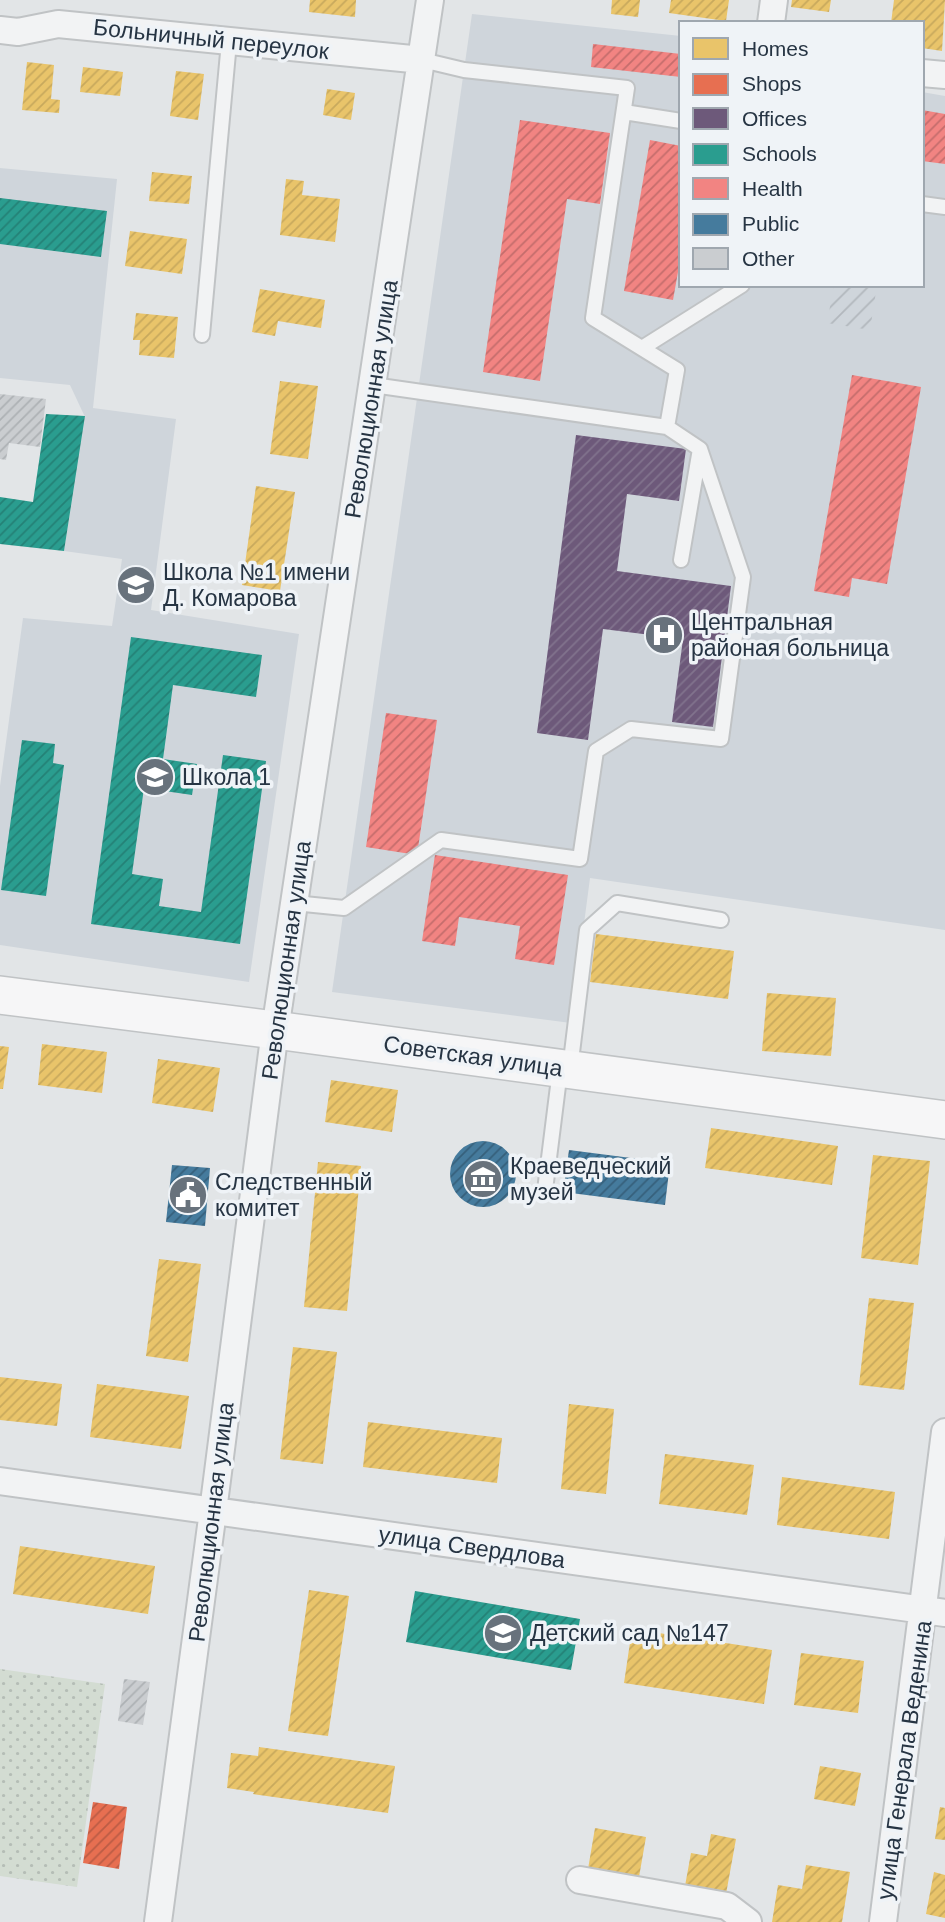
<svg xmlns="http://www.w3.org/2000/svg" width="945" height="1922" viewBox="0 0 945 1922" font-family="Arial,sans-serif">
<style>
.built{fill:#cfd5db}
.industrial{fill:url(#industrial-furrows)}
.park{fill:url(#park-dots)}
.homes{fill:url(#homes-hatch)}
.shops{fill:url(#shops-hatch)}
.offices{fill:url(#offices-hatch)}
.schools{fill:url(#schools-hatch)}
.health{fill:url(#health-hatch)}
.public{fill:url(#public-hatch)}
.building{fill:url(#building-hatch)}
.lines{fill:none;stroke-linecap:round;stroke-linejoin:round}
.lane-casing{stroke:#c0c3c5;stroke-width:18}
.street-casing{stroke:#c0c3c5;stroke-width:30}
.secondary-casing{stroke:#c0c3c5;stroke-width:40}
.lane{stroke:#f2f3f4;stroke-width:14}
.street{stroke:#f2f3f4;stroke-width:26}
.secondary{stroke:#f6f6f7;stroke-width:37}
.labels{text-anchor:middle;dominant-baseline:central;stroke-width:7;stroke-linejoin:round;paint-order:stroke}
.street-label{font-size:23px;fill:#263443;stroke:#eff3f7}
.poi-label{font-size:23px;fill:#263443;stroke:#eff3f7;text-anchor:start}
</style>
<defs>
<pattern id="industrial-furrows" width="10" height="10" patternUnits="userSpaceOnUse" patternTransform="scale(1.75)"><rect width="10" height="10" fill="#cfd5db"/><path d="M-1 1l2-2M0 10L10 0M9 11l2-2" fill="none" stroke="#b2b7bd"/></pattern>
<pattern id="park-dots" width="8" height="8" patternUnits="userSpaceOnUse" patternTransform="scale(1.75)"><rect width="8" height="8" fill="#d3dcd2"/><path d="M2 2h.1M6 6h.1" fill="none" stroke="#b5bdb6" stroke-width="1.8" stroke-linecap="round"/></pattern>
<pattern id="homes-hatch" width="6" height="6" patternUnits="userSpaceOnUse" patternTransform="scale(1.75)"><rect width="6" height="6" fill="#e9c46a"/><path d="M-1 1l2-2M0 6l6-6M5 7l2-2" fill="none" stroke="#c8a95d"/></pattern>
<pattern id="shops-hatch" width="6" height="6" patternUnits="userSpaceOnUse" patternTransform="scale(1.75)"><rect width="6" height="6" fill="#e76f51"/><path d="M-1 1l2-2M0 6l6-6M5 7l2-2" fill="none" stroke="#bb5c45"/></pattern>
<pattern id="offices-hatch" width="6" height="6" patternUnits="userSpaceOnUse" patternTransform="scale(1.75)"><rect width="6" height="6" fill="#6d597a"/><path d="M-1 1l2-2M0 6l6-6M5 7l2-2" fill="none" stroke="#81738d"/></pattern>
<pattern id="schools-hatch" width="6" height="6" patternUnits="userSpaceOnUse" patternTransform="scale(1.75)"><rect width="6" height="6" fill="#2a9d8f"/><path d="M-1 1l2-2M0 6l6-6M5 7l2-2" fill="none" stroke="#248176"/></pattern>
<pattern id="health-hatch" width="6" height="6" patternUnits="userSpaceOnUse" patternTransform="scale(1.75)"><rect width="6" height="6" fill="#f28482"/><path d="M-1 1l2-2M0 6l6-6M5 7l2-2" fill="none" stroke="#c46d6c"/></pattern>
<pattern id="public-hatch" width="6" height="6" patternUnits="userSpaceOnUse" patternTransform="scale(1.75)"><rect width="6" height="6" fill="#457b9d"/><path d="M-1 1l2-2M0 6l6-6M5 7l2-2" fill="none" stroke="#36607b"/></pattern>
<pattern id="building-hatch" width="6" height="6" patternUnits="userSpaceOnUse" patternTransform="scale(1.75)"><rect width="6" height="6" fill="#cacdd0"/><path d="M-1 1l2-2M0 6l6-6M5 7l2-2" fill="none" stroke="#adb1b4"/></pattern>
</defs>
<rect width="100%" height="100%" fill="#e2e5e7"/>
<path class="built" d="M472 14 681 36V285H922V92L945 96V930L590 878 571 1023 332 992Z
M0 168 117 179 93 408 176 419 151 610 299 634 249 982 0 945V786L23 618 112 626 122 559 64 551 85 417 70 385 0 378Z"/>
<path class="industrial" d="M834 285H877L870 330 827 323Z"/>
<path class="park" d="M0 1669 105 1684 77 1887 0 1876Z"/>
<path class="homes" d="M310 0H356L355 17 309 12Z
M612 0H640L638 17 611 14Z
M671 0H729L726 21 669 13Z
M792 0H831L829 12 791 7Z
M894 0H945L942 51 922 48V23H891Z
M27 62 54 65 51 99 60 100 59 113 22 110Z
M83 67 123 72 120 96 80 92Z
M176 71 204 74 198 120 170 116Z
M327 89 355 93 351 120 323 115Z
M152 172 192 176 189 204 149 201Z
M286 179 304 181 302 195 340 199 335 242 280 235Z
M130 231 187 239 182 274 125 266Z
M260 289 325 300 321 328 278 321 275 336 252 332Z
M136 313 178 317 174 358 139 355 140 340H133Z
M280 381 318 386 308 459 270 454Z
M256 486 295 492 280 591 242 585Z
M596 934 734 951 728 999 590 982Z
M767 993 836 998 831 1056 762 1051Z
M42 1044 107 1052 102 1093 38 1085Z
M0 1046 9 1047 3 1089H0Z
M158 1059 220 1068 213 1112 152 1103Z
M331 1080 398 1090 392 1132 325 1122Z
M711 1128 838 1146 832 1185 705 1168Z
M873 1155 930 1161 918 1265 861 1258Z
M318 1162 361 1166 347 1311 304 1307Z
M159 1259 201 1264 188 1362 146 1356Z
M869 1298 914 1303 904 1390 859 1385Z
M293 1347 337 1352 323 1464 280 1459Z
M0 1377 62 1384 57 1426 0 1420Z
M97 1384 189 1396 181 1449 90 1437Z
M569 1404 614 1409 606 1494 561 1489Z
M368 1422 502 1438 497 1483 363 1467Z
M665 1454 754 1465 747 1515 659 1504Z
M782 1477 895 1492 889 1539 777 1525Z
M20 1546 155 1566 148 1614 13 1594Z
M309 1590 349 1596 328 1736 288 1731Z
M632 1629 772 1650 764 1704 624 1683Z
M801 1653 864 1661 858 1713 794 1705Z
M259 1747 395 1766 388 1813 253 1794 254 1792 227 1788 231 1753 258 1756Z
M820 1766 861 1773 855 1806 814 1799Z
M940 1807 945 1808V1840L935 1839Z
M595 1828 646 1837 639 1877 588 1869Z
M711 1834 736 1839 726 1894 685 1886 691 1853 707 1856Z
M806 1865 850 1872 842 1922H772L778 1885 802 1889Z
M934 1872 945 1875V1918L926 1914Z"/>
<path class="shops" d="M93 1802 127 1807 119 1869 83 1863Z"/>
<path class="offices" d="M576 435 686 449 679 501 627 494 617 571 731 586 713 727 672 722 683 639 603 629 588 740 537 733Z"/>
<path class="schools" d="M0 198 107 211 101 257 0 244Z
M46 414 85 416 64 551 0 544V497L33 502Z
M131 637 262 655 256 697 173 685 163 759 197 764 192 795 144 788 132 874 163 879 159 906 201 912 223 755 266 761 240 944 91 924Z
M22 740 55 744 53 763 64 765 46 896 1 890Z
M415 1591 580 1619 571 1670 406 1642Z"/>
<path class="health" d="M593 44 681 54V77L591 67Z
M922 110 945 114V164L922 161Z
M520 120 610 133 600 204 567 199 540 381 483 372Z
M650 140 681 146V255L673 300 624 291Z
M852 375 921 387 887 584 852 578 849 597 814 591Z
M386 713 437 720 417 855 366 847Z
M435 855 568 875 554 965 515 959 520 926 459 917 455 946 422 941Z"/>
<path class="public" d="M450 1174a33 33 0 1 1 66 0a33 33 0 1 1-66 0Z
M569 1150 670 1163 665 1205 563 1192Z
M172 1165 210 1168 205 1226 166 1222Z"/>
<path class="building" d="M0 394 46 399 40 447 9 443 6 460 0 459Z
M124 1679 150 1682 143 1725 118 1721Z"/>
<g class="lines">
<g class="lane-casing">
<path id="lane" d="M624 112 681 121
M922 204 945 207
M202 335 229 42
M642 348 742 285
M373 385 667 427 677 370 593 318 627 88 464 70 422 60
M667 427 700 449 681 560
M294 903 344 908 441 840 580 859 596 751 631 729 721 739 743 577 700 449
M570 1069 587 930 617 903 721 920
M545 1190 560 1070"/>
</g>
<g class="street-casing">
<path id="street" d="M771 23 774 0
M0 30 18 32 58 24 422 60
M922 73 945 75
M0 1481 945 1613
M580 1880 727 1906 748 1922
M158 1922 213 1511 275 1030 430 0
M883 1922 945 1432"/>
</g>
<g class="secondary-casing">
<path id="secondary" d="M0 995 275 1030 945 1120"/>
</g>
<use href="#lane" class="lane"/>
<use href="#street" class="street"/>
<use href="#secondary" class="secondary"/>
</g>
<defs>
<g id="school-disc" transform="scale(2.0125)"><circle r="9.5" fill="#68727c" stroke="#eff3f7"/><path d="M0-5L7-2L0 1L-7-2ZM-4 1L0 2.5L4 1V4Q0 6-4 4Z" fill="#fff"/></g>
<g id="hospital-disc" transform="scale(2.0125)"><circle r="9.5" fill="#68727c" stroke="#eff3f7"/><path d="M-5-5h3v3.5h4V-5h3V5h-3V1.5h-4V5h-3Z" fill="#fff"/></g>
<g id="museum-disc" transform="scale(2.0125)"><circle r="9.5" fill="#68727c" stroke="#eff3f7"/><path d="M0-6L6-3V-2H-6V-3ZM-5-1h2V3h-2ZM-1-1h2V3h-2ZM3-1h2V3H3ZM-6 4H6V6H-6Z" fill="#fff"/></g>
<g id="civic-disc" transform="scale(2.0125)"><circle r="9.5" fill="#68727c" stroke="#eff3f7"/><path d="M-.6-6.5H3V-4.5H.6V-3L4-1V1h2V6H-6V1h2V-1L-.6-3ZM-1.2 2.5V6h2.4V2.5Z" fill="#fff"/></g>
</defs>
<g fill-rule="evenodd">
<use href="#school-disc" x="136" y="585"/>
<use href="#hospital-disc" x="664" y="635"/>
<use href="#school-disc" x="155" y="777"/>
<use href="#museum-disc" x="483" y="1179"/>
<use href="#civic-disc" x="188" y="1195"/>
<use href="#school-disc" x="503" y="1633"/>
</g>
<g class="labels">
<g class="street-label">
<text transform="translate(211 39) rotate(6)">Больничный переулок</text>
<text transform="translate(371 399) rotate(-81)">Революционная улица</text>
<text transform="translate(286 960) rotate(-82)">Революционная улица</text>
<text transform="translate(473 1056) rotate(8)">Советская улица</text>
<text transform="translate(211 1522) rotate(-83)">Революционная улица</text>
<text transform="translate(472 1547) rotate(8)">улица Свердлова</text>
<text transform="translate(904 1760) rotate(-82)">улица Генерала Веденина</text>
</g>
<g class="poi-label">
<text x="163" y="572">Школа №1 имени<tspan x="163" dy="26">Д. Комарова</tspan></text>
<text x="691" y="622">Центральная<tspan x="691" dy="26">районая больница</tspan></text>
<text x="182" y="777">Школа 1</text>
<text x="510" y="1166">Краеведческий<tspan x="510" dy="26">музей</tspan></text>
<text x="215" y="1182">Следственный<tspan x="215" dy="26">комитет</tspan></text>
<text x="530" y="1633">Детский сад №147</text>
</g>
</g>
<rect x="679" y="21" width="245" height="266" fill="#eff3f7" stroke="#9fa7af" stroke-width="2"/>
<rect x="693" y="38" width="35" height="21" fill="#e9c46a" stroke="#9fa7af" stroke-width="2"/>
<text x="742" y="56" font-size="21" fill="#263443">Homes</text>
<rect x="693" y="74" width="35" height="21" fill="#e76f51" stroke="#9fa7af" stroke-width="2"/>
<text x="742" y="91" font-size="21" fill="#263443">Shops</text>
<rect x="693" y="108" width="35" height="21" fill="#6d597a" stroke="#9fa7af" stroke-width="2"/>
<text x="742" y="126" font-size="21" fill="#263443">Offices</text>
<rect x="693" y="144" width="35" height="21" fill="#2a9d8f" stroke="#9fa7af" stroke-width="2"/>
<text x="742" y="161" font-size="21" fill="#263443">Schools</text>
<rect x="693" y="178" width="35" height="21" fill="#f28482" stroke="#9fa7af" stroke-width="2"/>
<text x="742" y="196" font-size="21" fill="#263443">Health</text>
<rect x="693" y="214" width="35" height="21" fill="#457b9d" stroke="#9fa7af" stroke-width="2"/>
<text x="742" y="231" font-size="21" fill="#263443">Public</text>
<rect x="693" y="248" width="35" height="21" fill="#cacdd0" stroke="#9fa7af" stroke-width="2"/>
<text x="742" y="266" font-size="21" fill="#263443">Other</text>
</svg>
